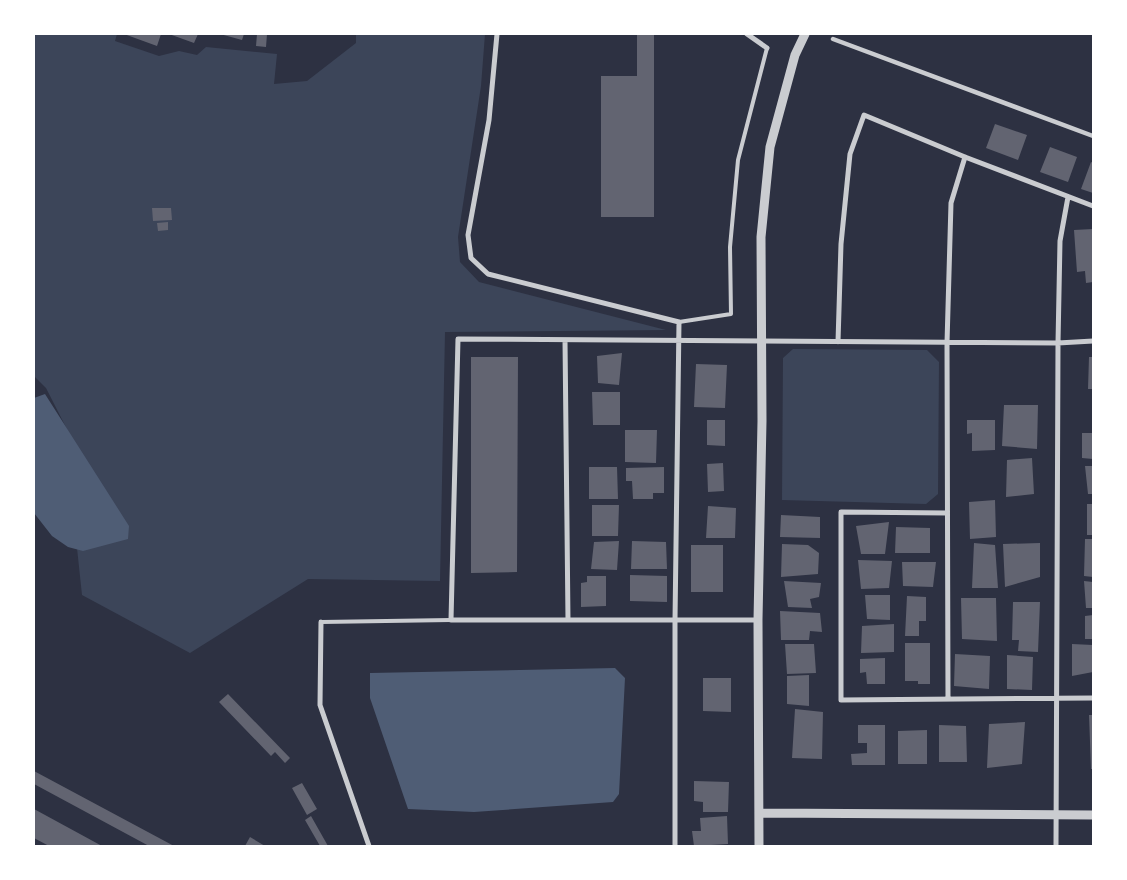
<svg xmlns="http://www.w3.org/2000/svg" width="1127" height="880" viewBox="0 0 1127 880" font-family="Inter,sans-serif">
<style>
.green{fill:#3c4559}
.water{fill:#4f5d75}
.building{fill:#626471}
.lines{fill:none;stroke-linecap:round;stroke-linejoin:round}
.service{stroke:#caccd0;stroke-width:4}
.pedestrian{stroke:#caccd0;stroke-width:4.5}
.minor{stroke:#caccd0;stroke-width:5}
.tertiary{stroke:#caccd0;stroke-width:9}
</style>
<rect width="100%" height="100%" fill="#2d3142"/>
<path class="green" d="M34 34H117L115 41 159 56 179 51 197 55 206 47 277 54 274 84 307 81 356 43V34H485L481 86 458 237 460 262 479 282 666 330 445 332 440 581 308 579 190 653 82 595 77 548 107 508 46 388 34 376Z
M793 349 927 350 939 362 938 494 926 504 782 500 783 358Z"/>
<path class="water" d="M45 394 129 526 128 539 83 551 68 547 52 536 34 513V398Z
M615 668 625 678 619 794 613 802 474 812 408 809 370 698V673Z"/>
<path class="building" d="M124 34H161L157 46Z
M169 34H198L194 43Z
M220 34H244L242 40Z
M257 34H267L266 47 256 46Z
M637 34H654V217H601V76H637Z
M995 124 1027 135 1018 160 986 148Z
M1050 147 1077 157 1068 182 1040 172Z
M1091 162 1093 163V193L1081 189Z
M152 208H171L172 220 153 221Z
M168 222V230L158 231 157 223Z
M1093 229V282L1086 283 1085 271 1077 272 1074 230Z
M622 353 619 385 598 383 597 356Z
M471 357H518L517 572 471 573Z
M1089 357H1093V389H1088Z
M696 364 727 365 725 408 694 407Z
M592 392H620V425H593Z
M1004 405H1038L1037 449 1002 446Z
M707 420H725V446L707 445Z
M967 420H995V450L972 451V433L967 434Z
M625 430H657L656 463 625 462Z
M1082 433H1093V459L1082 458Z
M1032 458 1034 494 1006 497 1007 460Z
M723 463 724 491 708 492 707 464Z
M1085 466H1093V494H1088Z
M589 467H617L618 499H589Z
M664 467V493H653V499H633L632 481H626V468Z
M995 500 996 537 970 539 969 502Z
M1087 504H1093V535H1087Z
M592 505H619L618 536H592Z
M708 506 736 508 735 538H706Z
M781 515 820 517V538L780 537Z
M889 522 885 554H861L856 526Z
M896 527 930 528V553H895Z
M1085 539H1093V577L1084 576Z
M619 541 617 570 591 569 594 542Z
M632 541 666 542 667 569H631Z
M974 543 995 545 998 588H972Z
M1040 543V577L1005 587 1003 544Z
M782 544 808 545 819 553 818 574 781 577Z
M691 545H723V592H691Z
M858 560 892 561 889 588 861 589Z
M902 562H936L933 587 903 586Z
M630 575 667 576V602L630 601Z
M587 576H606V606L581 607V583L587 582Z
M784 581 821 583 819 597 810 599 812 608 788 607Z
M1084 581 1093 582V608H1086Z
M865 595H890V620L867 619Z
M907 596 926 597V621H919V636H905Z
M961 598H996L997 641 962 639Z
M1013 602H1040L1038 652 1018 651 1019 640H1012Z
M780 611 820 613 822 632 810 631 809 640H781Z
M1093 615V639H1085V616Z
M894 624V652L861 653 862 626Z
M905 643H930V684H918V681H905Z
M785 644H814L816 673 787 674Z
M1072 644 1093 645V672L1072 676Z
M955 654 990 656 989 689 954 686Z
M1007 655 1033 657 1032 690 1007 689Z
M885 658V684H867L866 672 860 673V659Z
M809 675V706L787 704V676Z
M703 678H731V712L703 711Z
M228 694 290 758 285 763 275 752 271 756 219 702Z
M795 709 823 712 822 759 792 758Z
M1089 715H1093V769H1091Z
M1025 722 1022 764 987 768 989 724Z
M858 725H885V765H852L851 754 867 753V743H858Z
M939 725 966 726 967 762H939Z
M927 730V764H898V731Z
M34 771 174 846H149L34 784Z
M694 781 729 782 728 812H703V802L694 801Z
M302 783 317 809 307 815 292 788Z
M34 809 102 846H49L34 838Z
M311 816 328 846H320L305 820Z
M727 816 728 844 694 846 692 831H701L700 818Z
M250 837 265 846H245Z"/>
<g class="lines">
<path class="service" d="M679 322 731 314 730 247 738 160 767 48
M321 622 451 620"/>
<path class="pedestrian" d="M833 39 1093 136"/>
<path class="minor" d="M497 34 489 120 468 235 471 258 488 274 679 322 675 620V846
M747 34 767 48
M565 340 568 620
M838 342 841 244 850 154 864 115 965 157 1093 206
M947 513 841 512V700L1093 698
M758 620H451L458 339 1058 343 1093 341
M321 622 320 705 369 846
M948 699 947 343 951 203 965 157
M1056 846 1058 343 1060 241 1068 197"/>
<path class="tertiary" d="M759 813 1093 815
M759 846 758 620 762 421 761 237 770 147 795 55 805 34"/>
</g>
<rect width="1127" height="880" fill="none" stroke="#ffffff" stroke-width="70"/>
</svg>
